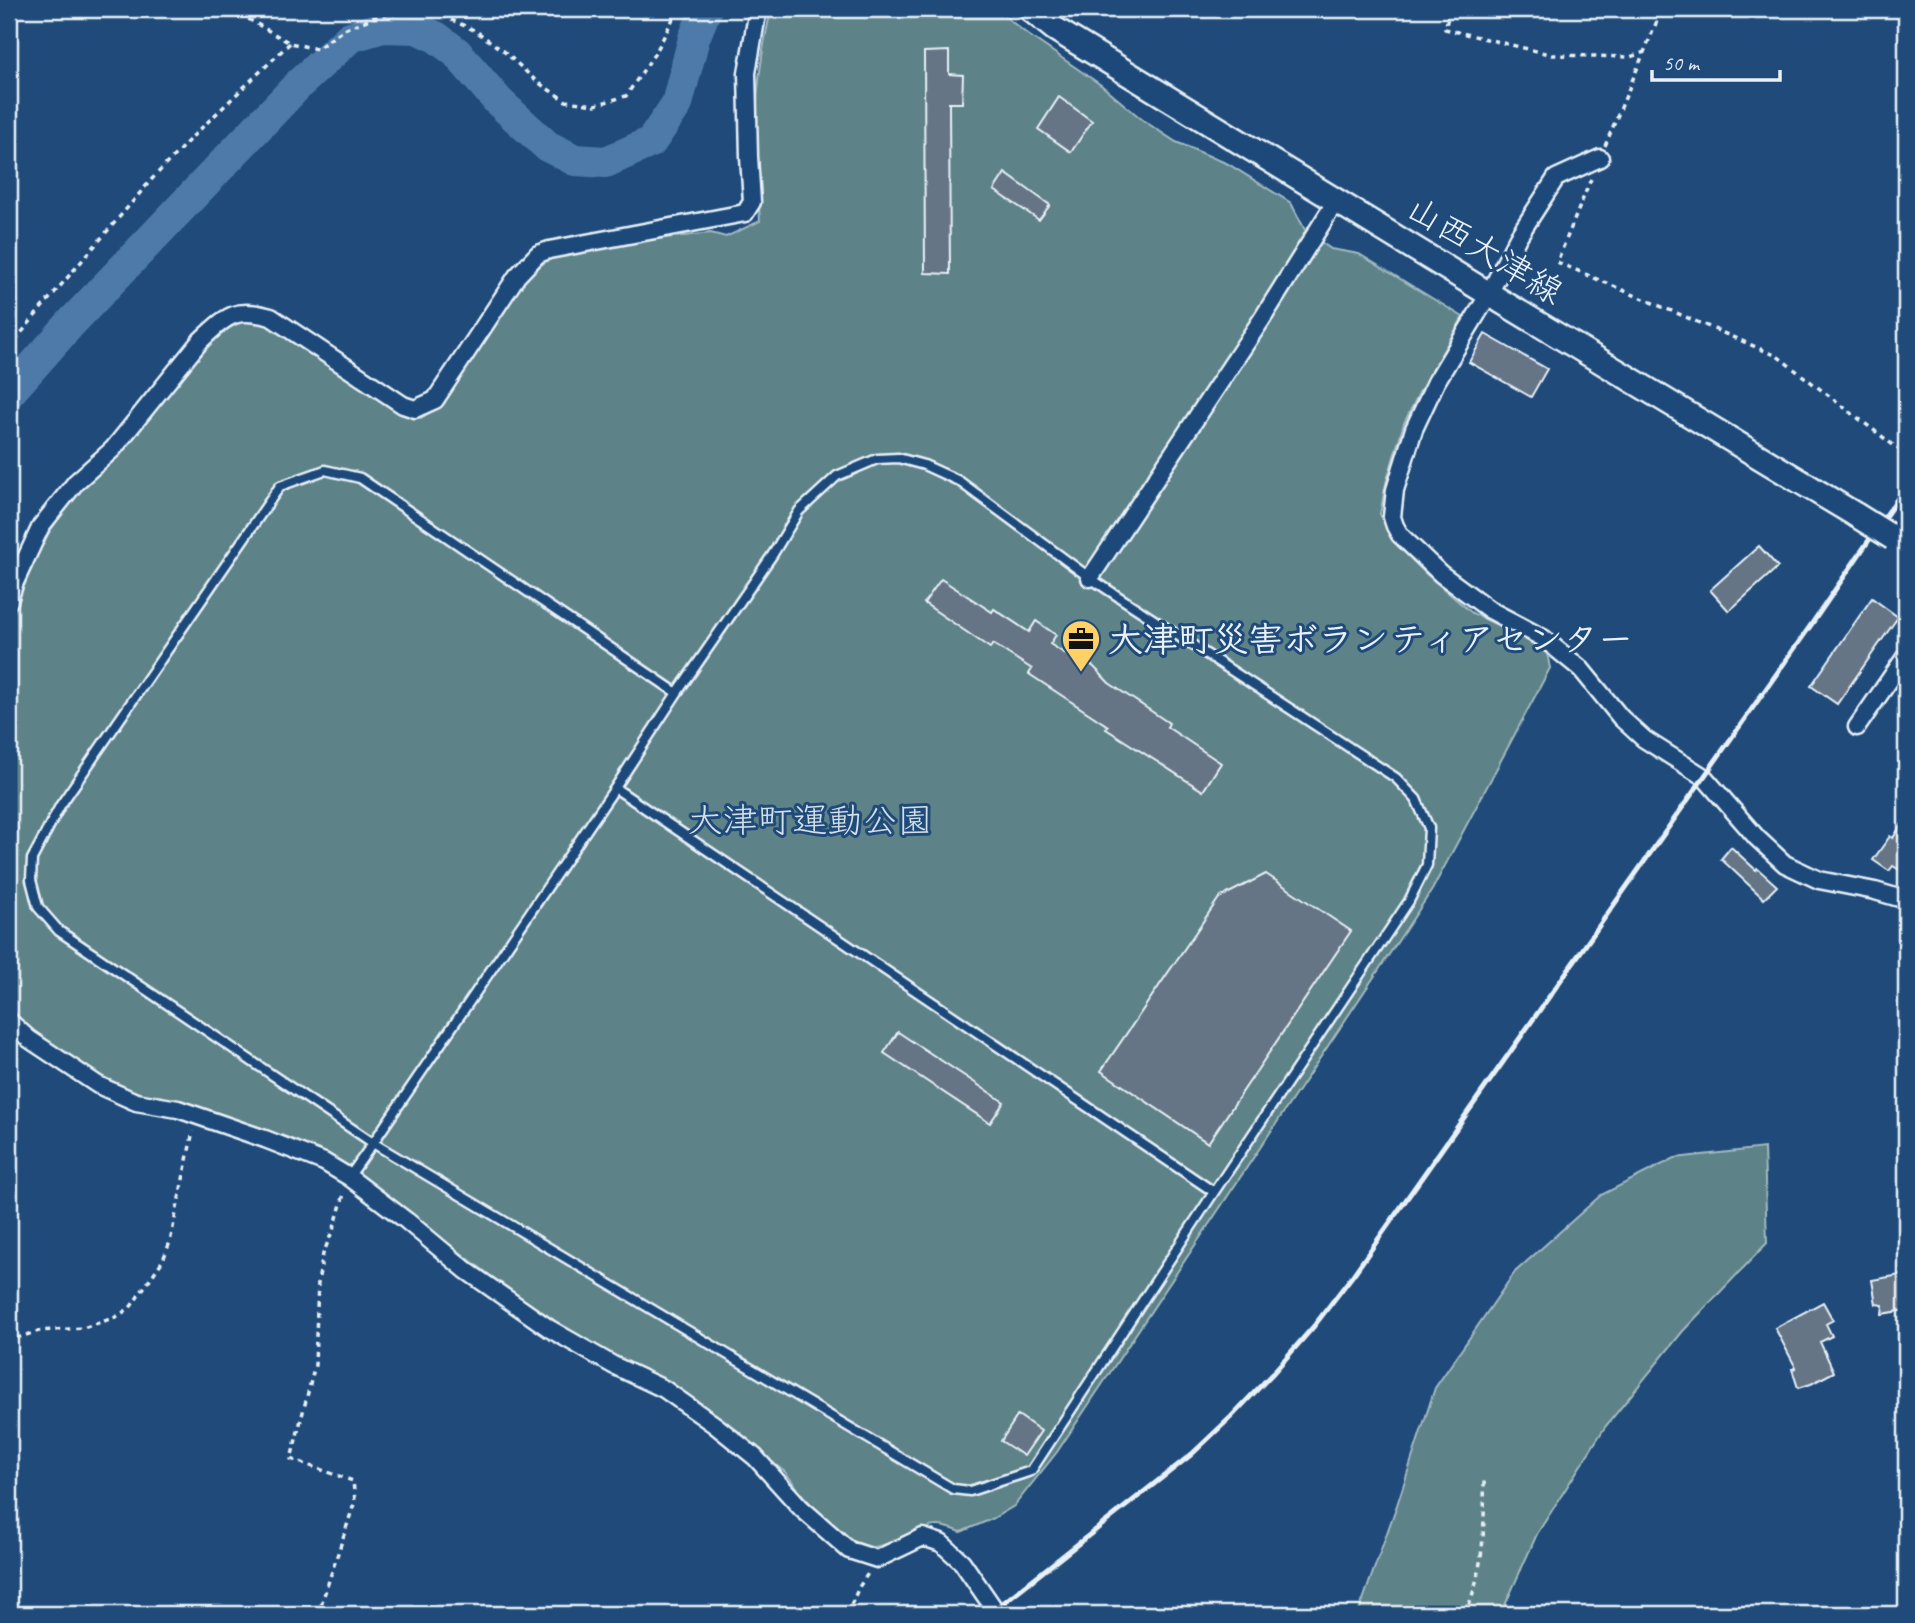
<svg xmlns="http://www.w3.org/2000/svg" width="1915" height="1623" viewBox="0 0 1915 1623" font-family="Caveat,'Klee One',sans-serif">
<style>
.green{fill:#5d8287;stroke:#a2bac0;stroke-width:2}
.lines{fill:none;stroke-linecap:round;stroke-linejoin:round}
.river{stroke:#4d7aa9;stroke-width:32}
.building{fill:#657585;stroke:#e8f1f8;stroke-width:2}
.service-casing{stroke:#e8f1f8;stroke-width:13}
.minor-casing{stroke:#e8f1f8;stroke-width:21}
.secondary-casing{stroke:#e8f1f8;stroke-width:28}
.path{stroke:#e8f1f8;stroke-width:3.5;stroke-dasharray:5 5;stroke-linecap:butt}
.service{stroke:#1f4a7a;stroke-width:8}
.minor{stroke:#1f4a7a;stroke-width:16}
.secondary{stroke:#1f4a7a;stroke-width:23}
.rail{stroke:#e8f1f8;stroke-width:5}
.secondary-bridge-casing{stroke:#e8f1f8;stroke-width:28;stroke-linecap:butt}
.secondary-bridge{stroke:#1f4a7a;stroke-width:23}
.labels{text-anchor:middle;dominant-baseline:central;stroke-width:6;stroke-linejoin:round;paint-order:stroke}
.street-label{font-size:35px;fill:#e8f1f8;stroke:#1f4a7a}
.poi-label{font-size:35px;font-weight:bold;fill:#e8f1f8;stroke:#1f4a7a;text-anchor:start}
.park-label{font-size:35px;fill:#d3e0e7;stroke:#1f4a7a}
</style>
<rect width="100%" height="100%" fill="#1f4a7a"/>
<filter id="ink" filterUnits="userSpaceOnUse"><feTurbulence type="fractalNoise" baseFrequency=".0143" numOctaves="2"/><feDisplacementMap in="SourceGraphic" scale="14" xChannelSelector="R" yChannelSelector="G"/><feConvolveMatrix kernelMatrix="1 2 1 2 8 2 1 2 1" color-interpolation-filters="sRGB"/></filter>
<g filter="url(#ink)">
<path class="green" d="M771 9H996L1027 34 1101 85 1144 121 1176 142 1228 164 1291 203 1306 232 1331 249 1359 254 1463 317 1420 391 1404 423 1386 483 1380 514 1392 540 1425 573 1472 613 1518 635 1547 653 1550 668 1432 890 1057 1452 1014 1506 992 1519 961 1532C927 1519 928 1530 898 1540 889 1544 879 1546 870 1548L838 1534 805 1498 785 1472 683 1392 652 1374 604 1354 501 1284 348 1166 281 1138 186 1102 126 1093 95 1079 33 1035 9 1005V625L16 607 40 546 73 497 111 460 220 333 245 320H258L269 325 401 412 421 418 437 408 520 287 534 270 553 257 619 243 711 233 726 237 760 221C756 167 753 111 762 57 764 41 768 25 771 9Z
M1764 1148 1767 1243 1683 1331 1605 1427 1537 1534 1501 1614H1358L1397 1505 1435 1388 1515 1272 1601 1195 1675 1158Z"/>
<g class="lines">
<path class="river" d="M9 393 71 323 300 83 350 37 383 27 416 28 436 37 456 52 498 101 547 146 575 160 606 162 651 142 677 104 694 38 706 9"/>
</g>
<path class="building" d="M949 51V74L963 75 962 103H949L950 274 925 273 924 52Z
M1059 97 1092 121 1071 152 1038 129Z
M1005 173 1050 205 1039 220 994 190Z
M1485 334 1547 369 1531 397 1469 362Z
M1759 546 1778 567 1729 611 1710 590Z
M941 579 992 612 994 609 1029 632 1036 621 1056 635 1050 644 1067 655 1081 659 1094 667 1109 683 1169 723 1167 727 1221 763 1203 791 1106 729 1108 726 1029 674 1032 669 993 644 990 648 924 603Z
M1872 598 1898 617 1837 704 1811 686Z
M1906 817V874L1893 866 1889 871 1873 860 1890 836 1893 838Z
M1731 847 1756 870 1757 868 1777 886 1764 899 1721 859Z
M1266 874 1351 931 1208 1143 1101 1071 1219 898Z
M898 1032 1004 1102 990 1123 884 1053Z
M1906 1274V1310L1882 1314 1883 1305 1876 1304 1872 1280Z
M1823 1302 1833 1320 1826 1324 1832 1336 1820 1342 1834 1372 1811 1384 1798 1388 1792 1369 1796 1368 1775 1328Z
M1018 1415 1041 1431 1024 1456 1001 1441Z"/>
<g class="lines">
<g class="service-casing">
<path id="service" d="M615 788 1214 1192
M349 1177 373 1143 615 788 677 693 773 554 799 511 837 476 877 459 898 458 924 465 959 481 1090 578 1396 778 1416 799 1429 828 1427 865 1409 901 1214 1192 1031 1471 970 1491 953 1489 373 1143 59 931 38 907 31 880 32 859 60 806 280 486 325 470 360 478 677 693"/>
</g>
<g class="minor-casing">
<path id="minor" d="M1600 158 1556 178 1518 237 1489 294 1436 382 1414 429 1395 490 1392 517 1395 526 1400 535 1441 574 1490 610 1543 638 1581 669 1621 718 1644 739 1704 777 1757 838 1785 864 1819 880 1875 891 1906 900
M1090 578 1262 319 1336 201
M9 601 14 584 41 526 76 482 113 449 201 340C228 315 235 307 271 317L403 405 415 409 435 400 517 276 538 254 549 250 745 213 752 202 749 157 747 73 758 9
M1857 727 1906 656
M9 1021 29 1039 98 1085 136 1102 178 1109 265 1139 324 1162 349 1177 407 1221 467 1271 550 1329 613 1365 664 1389 715 1425 755 1457 801 1508 849 1550 877 1559 923 1537 941 1543 951 1552 962 1562 995 1610 1005 1614"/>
</g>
<g class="secondary-casing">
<path id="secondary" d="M1030 9 1055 29 1489 294 1856 515"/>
</g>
<path class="path" d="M231 9 290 43 317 49 344 29 375 17 413 12 443 16 476 31 506 53 536 81 566 101 595 105 626 96 657 50 678 9
M1450 9 1445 29 1553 55 1630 57 1645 52
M1605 146 1662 9
M1591 179 1557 262 1777 356 1901 451 1906 443
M9 348 44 305 152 179 191 138 290 43
M9 1345 17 1338 39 1331 83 1328 116 1317 130 1308 163 1260 170 1242 193 1131
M318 1614 355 1501 353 1481 291 1459 315 1365 318 1282 323 1254 335 1225 344 1194
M847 1614 859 1587 869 1572
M1465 1614C1484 1572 1485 1525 1484 1479"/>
<use href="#service" class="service"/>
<use href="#minor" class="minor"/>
<use href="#secondary" class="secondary"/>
<path class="rail" d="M989 1614 1192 1454 1231 1417 1272 1374 1314 1326 1353 1275 1811 625 1906 486"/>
<g class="secondary-bridge-casing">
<path id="secondary-bridge" d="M1856 515 1893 538"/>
</g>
<use href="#secondary-bridge" class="secondary-bridge"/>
</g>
</g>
<defs>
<g id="office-pin" transform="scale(2.0125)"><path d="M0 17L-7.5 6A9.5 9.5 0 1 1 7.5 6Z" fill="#ffd166" stroke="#1f4a7a"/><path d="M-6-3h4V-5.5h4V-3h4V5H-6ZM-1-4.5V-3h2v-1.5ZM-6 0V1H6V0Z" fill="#111"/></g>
</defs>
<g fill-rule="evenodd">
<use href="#office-pin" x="1081" y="639"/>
</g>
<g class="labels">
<g class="street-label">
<text transform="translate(1485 250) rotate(31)">山西大津線</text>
</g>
<g class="poi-label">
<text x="1108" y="639">大津町災害ボランティアセンター</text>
</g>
<g class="park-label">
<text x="810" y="820">大津町運動公園</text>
</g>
</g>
<rect width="1915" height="1623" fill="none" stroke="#1f4a7a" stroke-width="35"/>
<rect x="18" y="18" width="1880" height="1588" fill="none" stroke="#e8f1f8" stroke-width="2.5" filter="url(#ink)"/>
<path d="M1652 70v10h128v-10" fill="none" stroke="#e8f1f8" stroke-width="3.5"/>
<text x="1663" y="70" font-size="21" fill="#e8f1f8" stroke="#1f4a7a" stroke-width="5" paint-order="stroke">50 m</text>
</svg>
